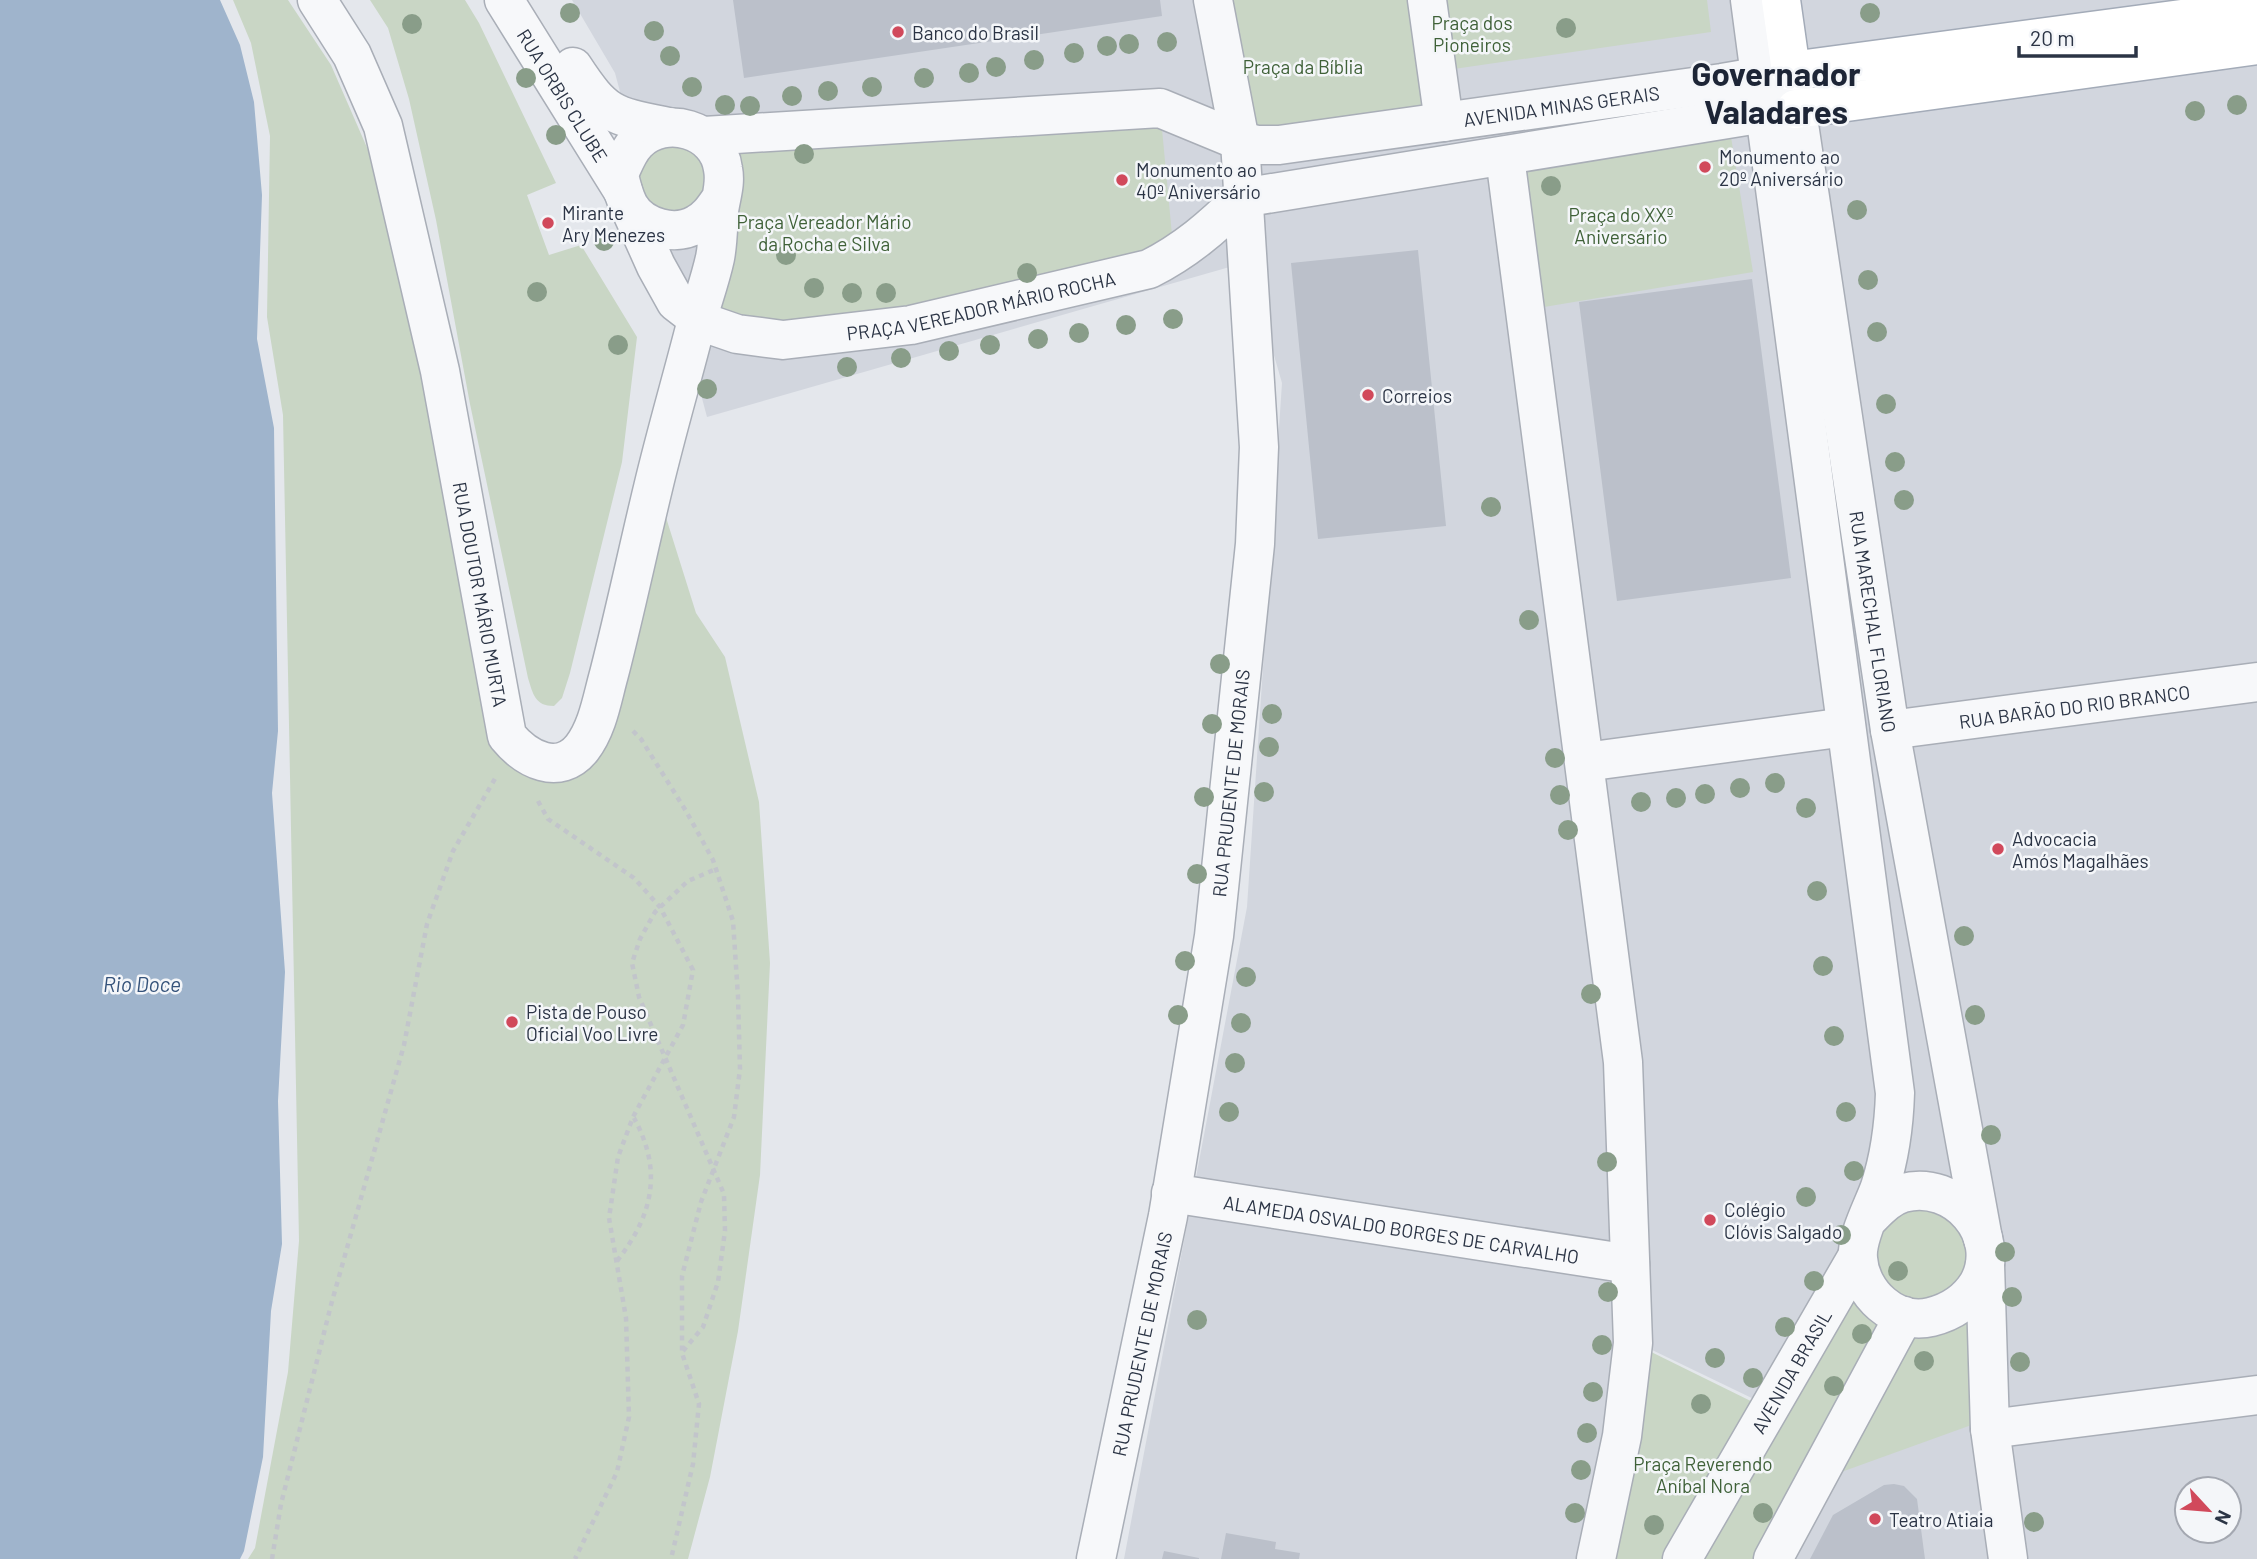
<svg xmlns="http://www.w3.org/2000/svg" width="2257" height="1559" viewBox="0 0 2257 1559" font-family="Barlow,sans-serif">
<style>
.built{fill:#d2d6de;fill-rule:evenodd}
.green{fill:#c9d6c5}
.water{fill:#9fb4cc}
.building{fill:#bbc0ca}
.lines{fill:none;stroke-linecap:round;stroke-linejoin:round}
.minor-casing{stroke:#a9aeb7;stroke-width:41}
.major-casing{stroke:#a3abb8;stroke-width:41}
.path{stroke:#c2c5cb;stroke-width:4.5;stroke-dasharray:5 5;stroke-linecap:butt}
.minor{stroke:#f7f8fa;stroke-width:38}
.major{stroke:#fff;stroke-width:38}
.tree{fill:#899d89}
.poi-dot{fill:#d1495b;stroke:#f4f6f9;stroke-width:2.5}
.labels{text-anchor:middle;dominant-baseline:central;stroke-width:5;stroke-linejoin:round;paint-order:stroke}
.park-label{font-size:19px;fill:#3f6138;stroke:#f4f6f9}
.poi-label{font-size:19px;fill:#2b3445;stroke:#f4f6f9;text-anchor:start}
.street-label{font-size:19px;fill:#2b3445;stroke:#f4f6f9}
.water-label{font-size:21px;font-style:italic;fill:#34527a;stroke:#f4f6f9}
.town-label{font-size:33px;font-weight:bold;fill:#1d2536;stroke:#f4f6f9}
</style>
<rect width="100%" height="100%" fill="#e4e7ec"/>
<path class="built" d="M572 0H2257V1559H1782L1760 1402 1621 1335 1588 1559H1124L1247 907 1282 383 1247 262 707 417 615 73ZM2187 1489H2229V1531H2187Z"/>
<path class="green" d="M233 0H288L331 65 375 166 427 355 500 741 558 770 658 492 696 613 725 657 759 802 770 963 760 1175 738 1331 710 1477 688 1559H248L255 1548 288 1372 299 1241 283 415 267 317 270 136 251 43Z
M370 0H465L479 23 556 183 527 195 549 255 581 245 637 337 622 462 570 673 562 698 554 706C535 706 533 694 528 678L470 404 436 220 409 99 388 28Z
M1219 0H1420L1435 114 1248 134Z
M1430 0H1707L1711 32 1440 71Z
M1160 108 1174 256 911 325H711L709 136Z
M1731 137 1753 272 1544 307 1523 171Z
M647 142 711 153 706 208 652 217 631 166Z
M1922 1201 1966 1226 1969 1278 1928 1307 1881 1289 1869 1241 1876 1225Z
M1857 1257 1886 1308 1773 1559H1596L1633 1343 1769 1410Z
M1978 1298 1977 1423 1833 1475 1911 1322Z"/>
<path class="water" d="M0 0H220L240 45 254 102 262 195 257 339 274 428 278 731 272 793 285 972 278 1101 282 1244 271 1311 263 1457 244 1551 240 1559H0Z"/>
<path class="building" d="M733 0H1160L1162 16 744 78Z
M1418 250 1446 526 1318 539 1291 263Z
M1752 279 1791 578 1617 601 1579 302Z
M1894 1484 1904 1486 1917 1499 1925 1559H1810L1833 1515 1884 1485Z
M1226 1533 1276 1542 1275 1549 1300 1553 1299 1559H1221Z
M1164 1551 1199 1558V1559H1162Z"/>
<g class="lines">
<g class="minor-casing">
<g id="minor">
<path id="s1" d="M317 0 352 55 383 126 440 371 507 736C526 759 559 777 582 748 598 727 602 699 609 674 625 612 638 550 653 488 666 433 682 379 696 324 702 302 710 281 715 258 718 243 718 226 719 211 721 196 726 184 723 169 718 129 665 114 637 142 628 151 624 163 619 174 621 185 624 196 629 206 642 228 675 237 697 224 708 218 713 210 720 200"/>
<path id="s2" d="M504 0 623 191"/>
<path d="M1427 0 1444 122"/>
<path d="M1750 0 1895 1093C1894 1125 1890 1156 1880 1187 1873 1207 1856 1237 1858 1258 1860 1293 1895 1326 1931 1317 1951 1312 1967 1302 1978 1284 2005 1235 1955 1179 1903 1193 1889 1197 1879 1208 1869 1218"/>
<path d="M573 67C605 116 613 116 669 127"/>
<path id="s3" d="M704 136 1160 108 1240 141 1257 145H1279L1722 83 1791 71 1890 730 1983 1239"/>
<path d="M1505 157 1623 1062 1633 1343 1622 1436 1596 1559"/>
<path d="M1242 198 1789 109"/>
<path id="s4" d="M630 208 656 266 676 302 698 319 711 325 737 334 783 340 911 325 1149 269C1185 251 1213 227 1242 198"/>
<path id="s5" d="M1890 730 2257 682"/>
<path d="M1585 762 1846 727"/>
<path id="s6" d="M1171 1193 1630 1264"/>
<path d="M1985 1265 1990 1429 2008 1559"/>
<path d="M1990 1429 2257 1395"/>
<path id="s7" d="M1096 1559 1168 1216 1214 936 1255 544 1259 447 1240 141 1213 0"/>
<path id="s8" d="M1682 1559 1857 1257"/>
<path d="M1773 1559 1904 1316"/>
</g>
</g>
<g class="major-casing">
<path id="major" d="M1781 0 1791 71 2257 9
M1796 109 2257 45"/>
</g>
<path class="path" d="M633 731 641 739 686 811 713 860 733 921 738 996 740 1069 734 1117 701 1202 682 1276V1353L699 1404 693 1464 671 1559
M538 801 548 819 634 878 660 907 693 970 683 1025 633 1117 618 1157 609 1218 626 1318 629 1417 617 1472 575 1559
M617 1261C653 1215 663 1171 634 1118
M683 1351 703 1327 718 1282 725 1231 724 1194 639 997 632 963 640 939 655 912 688 881 716 869
M272 1559 281 1504 331 1305 404 1045 427 924 453 851 496 777"/>
<use href="#minor" class="minor"/>
<use href="#major" class="major"/>
</g>
<g class="tree">
<circle cx="570" cy="13" r="10"/>
<circle cx="1870" cy="13" r="10"/>
<circle cx="412" cy="24" r="10"/>
<circle cx="1566" cy="28" r="10"/>
<circle cx="654" cy="31" r="10"/>
<circle cx="1167" cy="42" r="10"/>
<circle cx="1129" cy="44" r="10"/>
<circle cx="1107" cy="46" r="10"/>
<circle cx="1074" cy="53" r="10"/>
<circle cx="670" cy="56" r="10"/>
<circle cx="1034" cy="60" r="10"/>
<circle cx="996" cy="67" r="10"/>
<circle cx="969" cy="73" r="10"/>
<circle cx="526" cy="78" r="10"/>
<circle cx="924" cy="78" r="10"/>
<circle cx="692" cy="87" r="10"/>
<circle cx="872" cy="87" r="10"/>
<circle cx="828" cy="91" r="10"/>
<circle cx="792" cy="96" r="10"/>
<circle cx="725" cy="105" r="10"/>
<circle cx="2237" cy="105" r="10"/>
<circle cx="750" cy="106" r="10"/>
<circle cx="2195" cy="111" r="10"/>
<circle cx="556" cy="135" r="10"/>
<circle cx="804" cy="154" r="10"/>
<circle cx="1551" cy="186" r="10"/>
<circle cx="1857" cy="210" r="10"/>
<circle cx="604" cy="241" r="10"/>
<circle cx="786" cy="255" r="10"/>
<circle cx="1027" cy="273" r="10"/>
<circle cx="1868" cy="280" r="10"/>
<circle cx="814" cy="288" r="10"/>
<circle cx="537" cy="292" r="10"/>
<circle cx="852" cy="293" r="10"/>
<circle cx="886" cy="293" r="10"/>
<circle cx="1173" cy="319" r="10"/>
<circle cx="1126" cy="325" r="10"/>
<circle cx="1877" cy="332" r="10"/>
<circle cx="1079" cy="333" r="10"/>
<circle cx="1038" cy="339" r="10"/>
<circle cx="618" cy="345" r="10"/>
<circle cx="990" cy="345" r="10"/>
<circle cx="949" cy="351" r="10"/>
<circle cx="901" cy="358" r="10"/>
<circle cx="847" cy="367" r="10"/>
<circle cx="707" cy="389" r="10"/>
<circle cx="1886" cy="404" r="10"/>
<circle cx="1895" cy="462" r="10"/>
<circle cx="1904" cy="500" r="10"/>
<circle cx="1491" cy="507" r="10"/>
<circle cx="1529" cy="620" r="10"/>
<circle cx="1220" cy="664" r="10"/>
<circle cx="1272" cy="714" r="10"/>
<circle cx="1212" cy="724" r="10"/>
<circle cx="1269" cy="747" r="10"/>
<circle cx="1555" cy="758" r="10"/>
<circle cx="1775" cy="783" r="10"/>
<circle cx="1740" cy="788" r="10"/>
<circle cx="1264" cy="792" r="10"/>
<circle cx="1705" cy="794" r="10"/>
<circle cx="1560" cy="795" r="10"/>
<circle cx="1204" cy="797" r="10"/>
<circle cx="1676" cy="798" r="10"/>
<circle cx="1641" cy="802" r="10"/>
<circle cx="1806" cy="808" r="10"/>
<circle cx="1568" cy="830" r="10"/>
<circle cx="1197" cy="874" r="10"/>
<circle cx="1817" cy="891" r="10"/>
<circle cx="1964" cy="936" r="10"/>
<circle cx="1185" cy="961" r="10"/>
<circle cx="1823" cy="966" r="10"/>
<circle cx="1246" cy="977" r="10"/>
<circle cx="1591" cy="994" r="10"/>
<circle cx="1178" cy="1015" r="10"/>
<circle cx="1975" cy="1015" r="10"/>
<circle cx="1241" cy="1023" r="10"/>
<circle cx="1834" cy="1036" r="10"/>
<circle cx="1235" cy="1063" r="10"/>
<circle cx="1229" cy="1112" r="10"/>
<circle cx="1846" cy="1112" r="10"/>
<circle cx="1991" cy="1135" r="10"/>
<circle cx="1607" cy="1162" r="10"/>
<circle cx="1854" cy="1171" r="10"/>
<circle cx="1806" cy="1197" r="10"/>
<circle cx="1841" cy="1235" r="10"/>
<circle cx="2005" cy="1252" r="10"/>
<circle cx="1898" cy="1271" r="10"/>
<circle cx="1814" cy="1281" r="10"/>
<circle cx="1608" cy="1292" r="10"/>
<circle cx="2012" cy="1297" r="10"/>
<circle cx="1197" cy="1320" r="10"/>
<circle cx="1785" cy="1327" r="10"/>
<circle cx="1862" cy="1334" r="10"/>
<circle cx="1602" cy="1345" r="10"/>
<circle cx="1715" cy="1358" r="10"/>
<circle cx="1924" cy="1361" r="10"/>
<circle cx="2020" cy="1362" r="10"/>
<circle cx="1753" cy="1378" r="10"/>
<circle cx="1834" cy="1386" r="10"/>
<circle cx="1593" cy="1392" r="10"/>
<circle cx="1701" cy="1404" r="10"/>
<circle cx="1587" cy="1433" r="10"/>
<circle cx="1581" cy="1470" r="10"/>
<circle cx="1575" cy="1513" r="10"/>
<circle cx="1763" cy="1513" r="10"/>
<circle cx="2034" cy="1522" r="10"/>
<circle cx="1654" cy="1525" r="10"/>
</g>
<g class="poi-dot">
<circle cx="898" cy="32" r="7"/>
<circle cx="1705" cy="167" r="7"/>
<circle cx="1122" cy="180" r="7"/>
<circle cx="548" cy="223" r="7"/>
<circle cx="1368" cy="395" r="7"/>
<circle cx="1998" cy="849" r="7"/>
<circle cx="512" cy="1022" r="7"/>
<circle cx="1710" cy="1220" r="7"/>
<circle cx="1875" cy="1519" r="7"/>
</g>
<g class="labels">
<g class="park-label">
<text x="1472" y="22">Praça dos<tspan x="1472" dy="22">Pioneiros</tspan></text>
<text x="1303" y="66">Praça da Bíblia</text>
<text x="1621" y="214">Praça do XXº<tspan x="1621" dy="22">Aniversário</tspan></text>
<text x="824" y="221">Praça Vereador Mário<tspan x="824" dy="22">da Rocha e Silva</tspan></text>
<text x="1703" y="1463">Praça Reverendo<tspan x="1703" dy="22">Aníbal Nora</tspan></text>
</g>
<g class="poi-label">
<text x="912" y="32">Banco do Brasil</text>
<text x="1719" y="156">Monumento ao<tspan x="1719" dy="22">20º Aniversário</tspan></text>
<text x="1136" y="169">Monumento ao<tspan x="1136" dy="22">40º Aniversário</tspan></text>
<text x="562" y="212">Mirante<tspan x="562" dy="22">Ary Menezes</tspan></text>
<text x="1382" y="395">Correios</text>
<text x="2012" y="838">Advocacia<tspan x="2012" dy="22">Amós Magalhães</tspan></text>
<text x="526" y="1011">Pista de Pouso<tspan x="526" dy="22">Oficial Voo Livre</tspan></text>
<text x="1724" y="1209">Colégio<tspan x="1724" dy="22">Clóvis Salgado</tspan></text>
<text x="1889" y="1519">Teatro Atiaia</text>
</g>
<g class="street-label">
<text stroke="none"><textPath href="#s2" startOffset="112">RUA ORBIS CLUBE</textPath></text>
<text stroke="none"><textPath href="#s3" startOffset="868">AVENIDA MINAS GERAIS</textPath></text>
<text stroke="none"><textPath href="#s4" startOffset="422">PRAÇA VEREADOR MÁRIO ROCHA</textPath></text>
<text stroke="none"><textPath href="#s1" startOffset="621">RUA DOUTOR MÁRIO MURTA</textPath></text>
<text stroke="none"><textPath href="#s3" startOffset="1657">RUA MARECHAL FLORIANO</textPath></text>
<text stroke="none"><textPath href="#s5" startOffset="186">RUA BARÃO DO RIO BRANCO</textPath></text>
<text stroke="none"><textPath href="#s7" startOffset="788">RUA PRUDENTE DE MORAIS</textPath></text>
<text stroke="none"><textPath href="#s6" startOffset="233">ALAMEDA OSVALDO BORGES DE CARVALHO</textPath></text>
<text stroke="none"><textPath href="#s7" startOffset="220">RUA PRUDENTE DE MORAIS</textPath></text>
<text stroke="none"><textPath href="#s8" startOffset="217">AVENIDA BRASIL</textPath></text>
</g>
<g class="water-label">
<text x="142" y="983">Rio Doce</text>
</g>
<g class="town-label">
<text x="1776" y="73">Governador<tspan x="1776" dy="38">Valadares</tspan></text>
</g>
</g>
<g transform="translate(2208 1510) rotate(116)"><circle r="33" fill="#f4f6f9" stroke="#a4a8b1" stroke-width="2"/>
<path d="M0-5L12 26L0 18L-12 26Z" fill="#d1495b"/>
<text y="-10" font-size="19" font-weight="bold" text-anchor="middle" fill="#2b3445">N</text>
</g>
<path d="M2019 46v10h117v-10" fill="none" stroke="#2b3445" stroke-width="3.5"/>
<text x="2030" y="46" font-size="21" fill="#2b3445" stroke="#f4f6f9" stroke-width="5" paint-order="stroke">20 m</text>
</svg>
